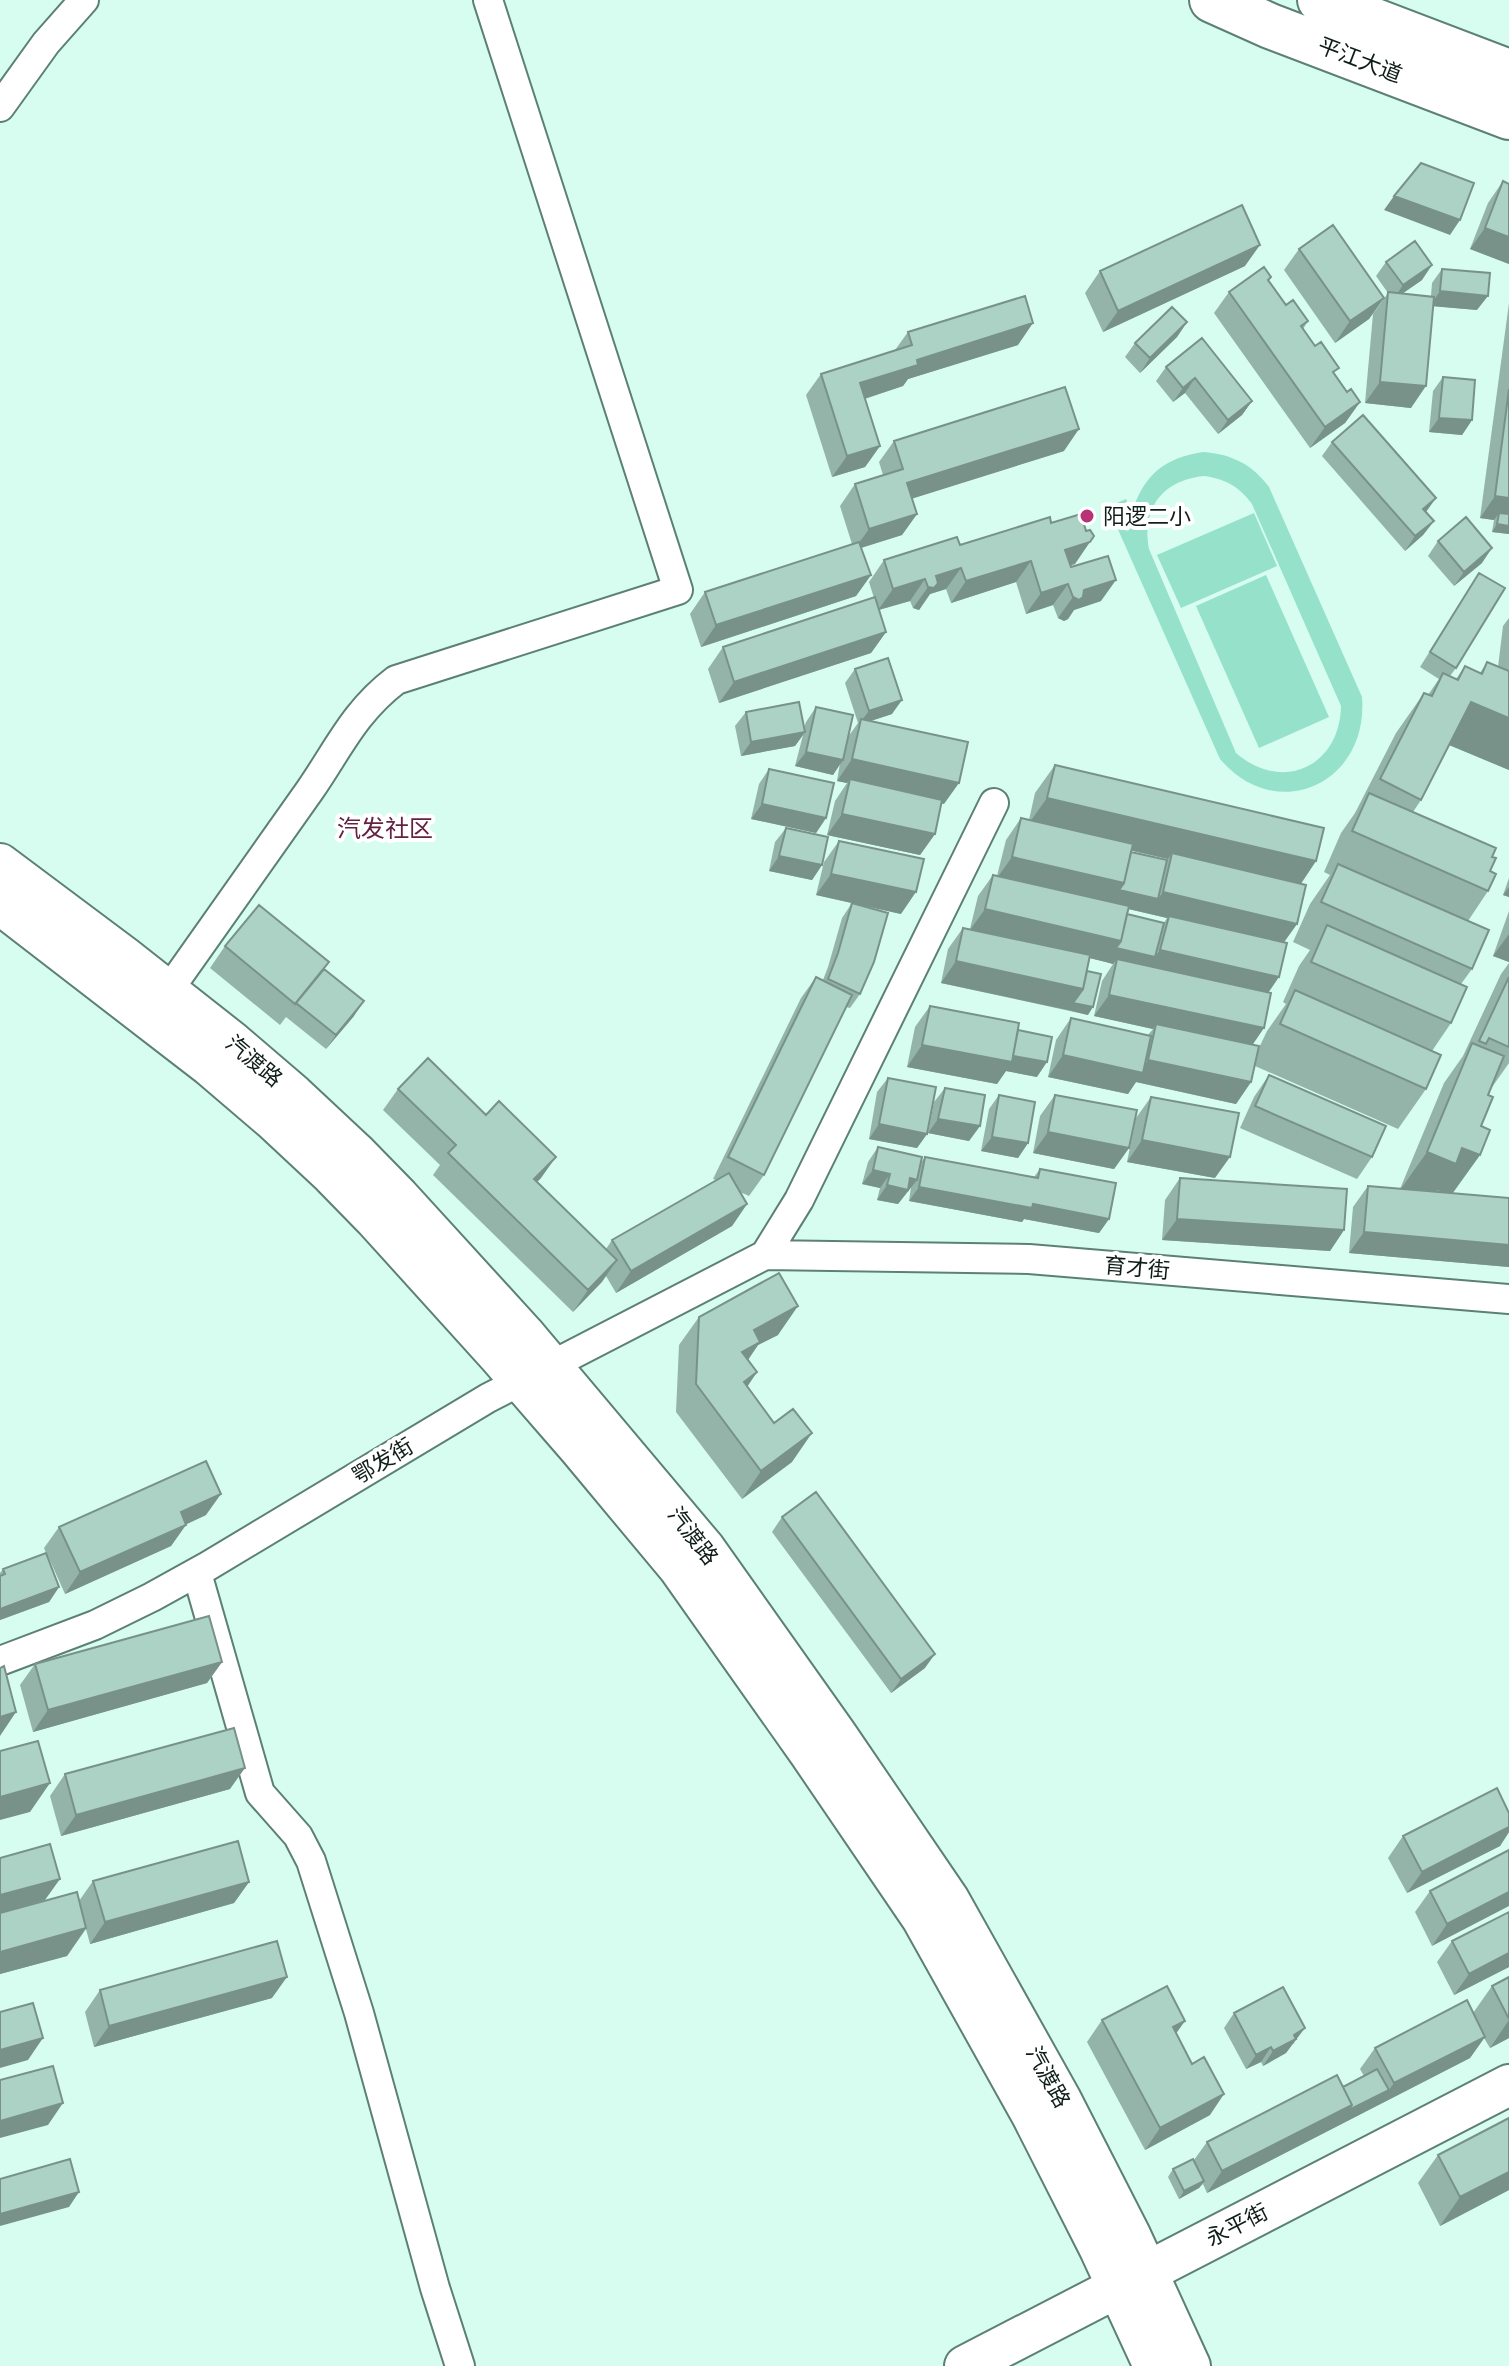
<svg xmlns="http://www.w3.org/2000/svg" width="1509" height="2366" viewBox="0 0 1509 2366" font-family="Arial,'Noto Sans SC',sans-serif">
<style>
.grass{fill:#95e1ca;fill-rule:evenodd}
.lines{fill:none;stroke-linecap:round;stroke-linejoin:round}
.street-casing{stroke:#5d8075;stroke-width:32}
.secondary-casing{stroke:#5d8075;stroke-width:44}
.highway-casing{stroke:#5d8075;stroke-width:48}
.street{stroke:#fff;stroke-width:28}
.secondary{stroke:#fff;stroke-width:40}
.highway{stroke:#fff;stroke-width:44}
.wall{fill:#94b4a9;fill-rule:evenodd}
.shaded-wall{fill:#78928a}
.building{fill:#acd1c5;stroke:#78928a;stroke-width:2}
.poi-dot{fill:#b73277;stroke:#fff;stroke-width:3}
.labels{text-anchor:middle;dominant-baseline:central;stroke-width:8;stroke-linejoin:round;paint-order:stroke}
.street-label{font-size:22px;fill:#0f1d19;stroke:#fff}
.poi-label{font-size:22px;fill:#0f1d19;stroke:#fff;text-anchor:start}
.neighbourhood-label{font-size:24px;fill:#632242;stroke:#fff}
</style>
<rect width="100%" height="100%" fill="#d6fdf0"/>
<path class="grass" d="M1203 452C1231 454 1252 464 1269 487L1362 697C1369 783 1277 826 1220 759L1108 507 1126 499 1132 512C1144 475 1164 458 1203 452ZM1204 476C1225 479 1239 486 1252 504L1341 706C1340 767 1282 793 1236 753L1149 549C1141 508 1163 480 1204 476Z
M1254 513 1277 566 1181 608 1157 555Z
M1266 575 1329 717 1259 748 1196 606Z"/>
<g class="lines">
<g class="street-casing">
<path id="street" d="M0 107 46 43 84 0
M168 991C215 924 262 857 310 790 339 748 354 712 396 680L678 590 488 0
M765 1255 799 1200 994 803
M197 1573 260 1793 298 1836 311 1861 359 2013 435 2288 460 2366
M0 1661 95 1625 152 1597 208 1566 488 1398 765 1255 1029 1259 1509 1299"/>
</g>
<g class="secondary-casing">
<path id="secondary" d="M0 864 123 956 231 1041 294 1095 355 1152 399 1197 524 1334 705 1549 836 1734 949 1900 1061 2100 1130 2235 1190 2366
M0 904 210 1066 272 1119 332 1175 375 1219 499 1356 579 1448 679 1568 809 1752 922 1918 1032 2115 1100 2249 1154 2366
M965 2366 1509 2085"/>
</g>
<g class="highway-casing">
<path id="highway" d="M1212 0 1270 26 1509 117
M1320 0 1509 72"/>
</g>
<use href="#street" class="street"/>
<use href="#secondary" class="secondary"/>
<use href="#highway" class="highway"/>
</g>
<path class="wall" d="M1503 181 1509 184V264L1470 249 1488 203Z
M1299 249 1384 298 1369 319 1335 343 1284 270Z
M1386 262 1422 280 1402 294 1431 296 1432 283 1442 269 1477 310 1434 306 1411 408 1365 403 1373 314 1388 293 1376 276Z
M1245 266 1103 332 1085 293 1100 271Z
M1269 281 1286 305 1308 321 1303 329 1347 392 1360 402 1345 423 1310 448 1214 313 1229 292Z
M1509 303V534L1492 532 1494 520 1480 518Z
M1187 322 1177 337 1140 373 1125 357 1135 343Z
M908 332 1018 345 908 379 903 386 865 399 880 446 865 467 832 477 806 395 821 374 895 350Z
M1166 367 1252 401 1242 415 1218 434 1185 393 1173 402 1156 381Z
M1443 377 1472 420 1462 435 1429 432 1433 391Z
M894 441 1064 451 912 498 917 514 902 535 861 548 871 575 856 596 701 647 690 614 705 592 852 544 840 506 855 484 883 475 879 462Z
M1332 442 1434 521 1423 535 1405 551 1322 456Z
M1051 523 1075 564 1070 565 1071 567 1101 601 1074 610 1068 619 1064 621 1058 618 1053 605 1026 614 1016 582 951 603 946 589 930 594 919 610 913 608 910 601 879 610 886 632 871 653 719 703 708 669 723 647 874 598 869 582 884 560 960 545Z
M1438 541 1482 563 1454 586 1428 556Z
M1479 573 1456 668 1450 676 1456 679 1465 666 1480 673 1487 662 1498 667 1503 626 1509 618V770L1449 745 1421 800 1413 812 1492 857 1488 891 1468 921 1472 969 1461 984 1451 1023 1432 1051 1426 1089 1398 1129 1255 1066 1251 1082 1236 1104 1136 1082 1128 1094 1048 1077 1056 1040 1071 1018 1148 1035 1153 1029 1094 1016 1102 981 1113 964 1090 958 1087 971 1088 1015 941 983 948 949 963 928 970 929 978 896 993 875 997 876 1006 840 1021 818 1029 820 1035 793 1055 765 1316 861 1301 884 1297 924 1284 942 1252 1045 1258 1050 1267 1031 1286 1004 1283 1002 1299 966 1310 950 1293 942 1310 904 1330 875 1324 872 1341 833 1355 813 1396 733 1424 693 1428 695 1439 679 1420 667ZM1132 851 1168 859 1167 860 1131 852ZM1128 909 1167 918 1164 923 1127 914Z
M855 669 892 714 871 721 944 804 942 803 935 834 920 855 827 835 835 801 847 783 837 781 840 763 833 775 795 766 803 735 795 746 741 756 735 726 746 712 804 728 806 722 816 707 848 737 858 723 845 683Z
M769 769 826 818 816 833 751 819 759 784Z
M786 828 822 865 812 880 769 871 775 842Z
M839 841 901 914 816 895 824 862Z
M1509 878V897L1503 895Z
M852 903 860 994 850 1008 846 1007 764 1175 749 1196 740 1192 747 1204 732 1226 616 1293 606 1276 573 1312 433 1175 440 1165 383 1110 398 1089 541 1178 537 1182 606 1249 612 1240 716 1180 713 1179 801 998 816 977 823 980 828 967 842 918Z
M1509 911V962L1493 956Z
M225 946 324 969 354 1016 326 1049 286 1017 280 1025 210 968Z
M1509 963V1063L1490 1090 1488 1095 1481 1126 1480 1155 1453 1193 1509 1198V1267L1349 1253 1353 1207 1368 1186 1400 1189 1444 1083 1463 1056 1501 974Z
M930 1006 1018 1030 1037 1077 1006 1071 997 1084 907 1067 915 1027Z
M1269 1075 1372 1157 1357 1179 1240 1128 1254 1097Z
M888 1078 927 1134 917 1148 869 1139 877 1092Z
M945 1088 980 1126 969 1141 928 1133 934 1102Z
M999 1095 1028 1143 1018 1158 981 1151 989 1109Z
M1055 1095 1129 1148 1114 1169 1033 1153 1040 1116Z
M1151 1097 1215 1178 1127 1162 1136 1118Z
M878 1147 920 1164 925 1157 1034 1177 1040 1169 1109 1219 1099 1233 1024 1219 1022 1222 909 1201 911 1187 898 1204 877 1200 880 1188 862 1184 868 1162Z
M1180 1178 1344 1230 1330 1251 1162 1240 1165 1200Z
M699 1317 778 1335 758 1345 748 1360 757 1372 747 1387 792 1462 742 1499 676 1412 679 1345Z
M206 1515 186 1524 171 1546 65 1594 48 1556 59 1587 49 1602 0 1620V1573L3 1569 46 1553 44 1548 59 1527Z
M782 1517 925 1668 891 1693 772 1532Z
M222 1662 207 1683 33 1732 20 1685 35 1664Z
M65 1774 230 1789 61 1836 50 1796Z
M1509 1813V1832L1500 1846 1407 1893 1388 1858 1403 1836Z
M1509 1850 1432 1946 1415 1912 1430 1891Z
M93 1881 249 1882 234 1903 90 1944 86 1929 67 1956 0 1974V1913L79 1901Z
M1509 1912V1967L1454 1995 1437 1962 1452 1941Z
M1509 1977V2038L1490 2048 1484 2038 1470 2058 1207 2193 1203 2184 1199 2188 1179 2199 1168 2177 1173 2169 1194 2160 1207 2142 1343 2087 1364 2076 1360 2069 1375 2048 1473 2013 1492 1986Z
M100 1990 272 1998 94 2047 85 2012Z
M1234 2013 1295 2043 1292 2044 1286 2053 1263 2066 1261 2062 1246 2069 1224 2028Z
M1102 2020 1176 2034 1210 2115 1145 2150 1087 2042Z
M1438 2155 1509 2190 1440 2226 1418 2183Z"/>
<path class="shaded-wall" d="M1394 196 1460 220 1450 235 1384 210Z
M1485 228 1509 237V264L1470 249Z
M1260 245 1245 266 1103 332 1118 311Z
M1432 265 1422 280 1393 300 1403 285Z
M1440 291 1488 296 1477 310 1430 306Z
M1384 298 1369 319 1335 343 1350 321Z
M1187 322 1177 337 1140 373 1150 358Z
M1033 323 1018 345 908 379 903 386 845 405 860 383 917 360Z
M1195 378 1185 393 1173 402 1183 388Z
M1380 382 1426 386 1411 408 1365 403Z
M1252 401 1242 415 1218 434 1228 420Z
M1360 402 1345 423 1310 448 1325 427Z
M1439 418 1472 420 1462 435 1429 432Z
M1079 429 1064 451 892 505 907 483Z
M880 446 865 467 832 477 847 456Z
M1495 496 1509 498V522L1499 513 1494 520 1480 518Z
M1436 498 1426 512 1423 509Z
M917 514 902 535 854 550 869 529Z
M1434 521 1423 535 1405 551 1415 536Z
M1497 524 1509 526V534L1492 532Z
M1090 542 1075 564 1050 571 1065 550Z
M1492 548 1482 563 1454 586 1464 572Z
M1031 561 1016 582 951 603 966 581Z
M961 568 946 589 930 594 919 610 913 608 936 576Z
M871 575 856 596 701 647 716 625Z
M925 579 910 601 878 610 893 589Z
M1116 580 1101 601 1074 610 1068 619 1064 621 1058 618 1073 597 1084 590Z
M1068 584 1053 605 1026 614 1041 593Z
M886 632 871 653 719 703 734 682Z
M902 700 892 714 858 725 869 711Z
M1471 702 1509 718V770L1442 742Z
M805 732 795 746 741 756 751 742Z
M806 752 843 760 833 775 795 766Z
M852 759 959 783 944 804 849 783 850 779 847 783 837 781Z
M1047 798 1316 861 1297 889 1172 853 1168 859 1027 826Z
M762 804 826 818 816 833 751 819Z
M842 814 935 834 920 855 827 835Z
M779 856 822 865 812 880 769 871Z
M1012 857 1124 883 1158 899 1163 892 1297 924 1282 945 1169 916 1167 918 997 878Z
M831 874 916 892 901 914 816 895Z
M1509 887V897L1503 895Z
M985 909 1121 941 1106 962 970 930Z
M1509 934V962L1493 956Z
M1116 948 1155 957 1160 950 1279 977 1264 999 1117 959 1113 964 1106 962Z
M956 961 1083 989 1068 1010 941 983Z
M1109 995 1264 1028 1249 1050 1156 1024 1153 1029 1094 1016Z
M364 1001 354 1016 326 1049 336 1035Z
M1073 1003 1093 1007 1088 1015 1068 1010Z
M922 1045 1010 1055 1047 1062 1037 1077 1006 1071 997 1084 907 1067Z
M1063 1055 1140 1072 1148 1060 1251 1082 1236 1104 1136 1082 1128 1094 1048 1077Z
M938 1119 980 1126 969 1141 928 1133Z
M879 1124 927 1134 917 1148 869 1139Z
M1048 1132 1129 1148 1114 1169 1033 1153Z
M992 1137 1028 1143 1018 1158 981 1151Z
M1142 1140 1230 1157 1215 1178 1127 1162Z
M1462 1148 1480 1155 1451 1195 1437 1190 1427 1204 1398 1193 1427 1152Z
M556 1157 541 1178 519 1200 534 1179Z
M873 1170 890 1174 880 1188 862 1184Z
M910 1178 917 1180 898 1204 877 1200 887 1185Z
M919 1187 1033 1204 1109 1219 1099 1233 1024 1219 1022 1222 909 1201Z
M747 1204 732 1226 616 1293 631 1271Z
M1177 1219 1344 1230 1330 1251 1162 1240Z
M1364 1232 1509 1245V1267L1349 1253Z
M617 1260 602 1282 573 1312 588 1290Z
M798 1306 778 1335 758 1345 741 1370 722 1380 754 1330Z
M757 1372 738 1400 744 1382Z
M812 1433 792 1462 742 1499 761 1471Z
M221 1494 206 1515 166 1534 181 1512Z
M186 1525 171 1546 65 1594 80 1572Z
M59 1587 49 1602 0 1620V1609Z
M935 1654 925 1668 891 1693 901 1679Z
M222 1662 207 1683 33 1732 48 1710Z
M16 1712 0 1736V1717Z
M245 1768 230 1789 61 1836 76 1815Z
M50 1783 30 1812 0 1820V1797Z
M1509 1827V1832L1500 1846 1407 1893 1422 1872Z
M60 1879 45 1900 0 1913V1895Z
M249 1882 234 1903 90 1944 105 1922Z
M1509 1892V1906L1432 1946 1447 1924Z
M86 1928 67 1956 0 1974V1952Z
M1509 1953V1967L1454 1995 1469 1974Z
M287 1977 272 1998 94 2047 109 2026Z
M1509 2020V2038L1490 2048Z
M1185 2021 1170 2042 1173 2027Z
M1305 2028 1286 2053 1263 2066 1273 2051 1294 2035Z
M1485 2037 1470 2058 1207 2193 1222 2171 1352 2105 1389 2090 1394 2083Z
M43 2038 28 2060 0 2068V2050Z
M1271 2047 1261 2062 1246 2069 1256 2055Z
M1224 2094 1210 2115 1145 2150 1160 2128Z
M63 2103 48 2125 0 2138V2121Z
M1509 2172V2190L1440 2226 1460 2197Z
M1204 2181 1199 2188 1179 2199 1184 2191Z
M79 2192 69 2207 0 2226V2214Z"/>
<path class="building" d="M1421 163 1474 183 1460 220 1394 196Z
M1503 181 1509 184V237L1485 228Z
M1242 205 1260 245 1118 311 1100 271Z
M1333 225 1384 298 1350 321 1299 249Z
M1415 241 1432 265 1403 285 1386 262Z
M1264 267 1271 277 1268 280 1286 305 1293 300 1308 321 1301 326 1315 346 1321 342 1339 368 1333 372 1347 392 1351 389 1360 402 1325 427 1229 292Z
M1442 269 1490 273 1488 296 1440 291Z
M1388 292 1434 297 1426 386 1380 382Z
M1025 296 1033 323 917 360 918 365 860 383 880 446 847 456 821 374 912 345 908 332Z
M1172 307 1187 322 1150 358 1135 343Z
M1202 338 1252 401 1228 420 1195 378 1183 388 1166 367Z
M1443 377 1475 380 1472 420 1439 418Z
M1065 387 1079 429 907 483 917 514 869 529 855 484 903 469 894 441Z
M1509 389V498L1495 496Z
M1363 415 1436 498 1423 509 1434 521 1415 536 1332 442Z
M1499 513 1509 514V526L1497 524Z
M1081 514 1086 531 1090 530 1094 536 1090 542 1065 550 1071 567 1108 556 1116 580 1084 590 1083 597 1079 600 1073 597 1068 584 1041 593 1031 561 966 581 961 568 936 576 938 583 934 588 928 587 925 579 893 589 884 560 957 537 960 545 1050 517 1051 523Z
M1466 517 1492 548 1464 572 1438 541Z
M859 542 871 575 716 625 705 592Z
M1479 573 1505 588 1456 668 1430 652Z
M875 597 886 632 734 682 723 647Z
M888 658 902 700 869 711 855 669Z
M1487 662 1509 671V718L1471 702 1421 800 1380 779 1424 693 1432 696 1443 673 1458 680 1465 666 1482 674Z
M799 702 805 732 751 742 746 712Z
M816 707 853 715 843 760 806 752Z
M861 719 968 742 959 783 852 759Z
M1055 765 1324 828 1316 861 1047 798Z
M769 769 834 783 826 818 762 804Z
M850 779 942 800 935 834 842 814Z
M1369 793 1496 848 1492 857 1496 858 1490 871 1496 874 1488 891 1352 831Z
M1021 818 1133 844 1124 883 1012 857Z
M786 828 828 837 822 865 779 856Z
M839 841 924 859 916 892 831 874Z
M1131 852 1167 860 1158 899 1119 890 1124 883Z
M1172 853 1306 885 1297 924 1163 892Z
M1338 864 1489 930 1472 969 1321 902Z
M993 875 1129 906 1121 941 985 909Z
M852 903 888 913 874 962 860 994 828 979 838 953Z
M259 905 329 962 295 1004 225 946Z
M1127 914 1164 923 1155 957 1116 948 1121 941Z
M1169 916 1287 943 1279 977 1160 950Z
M1327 925 1467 987 1451 1023 1311 962Z
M963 928 1090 955 1083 989 956 961Z
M1117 959 1271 993 1264 1028 1109 995Z
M324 969 364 1001 336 1035 296 1003Z
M1087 971 1101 974 1093 1007 1073 1003 1083 989Z
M816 977 852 995 764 1175 728 1157Z
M1509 977V1047L1489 1038 1486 1044 1479 1041Z
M1295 990 1441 1055 1426 1089 1280 1024Z
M930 1006 1019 1023 1012 1062 922 1045Z
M1071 1018 1151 1036 1143 1073 1063 1055Z
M1156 1024 1259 1046 1251 1082 1148 1060Z
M1018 1030 1052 1037 1047 1062 1013 1056Z
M1472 1043 1504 1056 1488 1095 1493 1097 1481 1126 1490 1130 1480 1155 1462 1148 1456 1164 1427 1152Z
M428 1058 486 1115 499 1101 556 1157 534 1179 617 1260 588 1290 448 1153 456 1145 398 1089Z
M1269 1075 1386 1126 1372 1157 1255 1106Z
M888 1078 936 1087 927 1134 879 1124Z
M945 1088 985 1095 980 1126 938 1119Z
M999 1095 1035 1102 1028 1143 992 1137Z
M1055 1095 1137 1110 1129 1148 1048 1132Z
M1151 1097 1239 1113 1230 1157 1142 1140Z
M878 1147 922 1157 917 1180 910 1178 908 1190 887 1185 890 1174 873 1170Z
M925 1157 1038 1178 1040 1169 1116 1183 1109 1219 1033 1204 1032 1208 919 1187Z
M729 1173 747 1204 631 1271 612 1240Z
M1180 1178 1347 1189 1344 1230 1177 1219Z
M1368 1186 1509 1198V1245L1364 1232Z
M779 1273 798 1306 754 1330 760 1342 742 1352 757 1372 744 1382 774 1423 793 1409 812 1433 761 1471 696 1384 699 1317Z
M206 1461 221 1494 181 1512 186 1525 80 1572 59 1527Z
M816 1492 935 1654 901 1679 782 1517Z
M46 1553 59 1587 0 1609V1576L5 1574 3 1569Z
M209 1616 222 1662 48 1710 35 1664Z
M4 1666 16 1712 0 1717V1668Z
M234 1728 245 1768 76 1815 65 1774Z
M38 1741 50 1783 0 1797V1751Z
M1497 1788 1509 1813V1827L1422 1872 1403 1836Z
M238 1841 249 1882 105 1922 93 1881Z
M50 1844 60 1879 0 1895V1858Z
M1509 1850V1892L1447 1924 1430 1891Z
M77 1892 86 1928 0 1952V1913Z
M1509 1912V1953L1469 1974 1452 1941Z
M277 1941 287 1977 109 2026 100 1990Z
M1509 1977V2019L1492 1986Z
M1167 1986 1185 2021 1173 2027 1192 2064 1204 2057 1224 2094 1160 2128 1102 2020Z
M1283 1987 1305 2028 1294 2035 1296 2039 1273 2051 1271 2047 1256 2055 1234 2013Z
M1467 2000 1485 2037 1394 2083 1375 2048Z
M33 2003 43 2038 0 2050V2012Z
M53 2066 63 2103 0 2121V2080Z
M1377 2069 1389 2090 1347 2111 1352 2105 1343 2087Z
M1337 2075 1352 2105 1222 2171 1207 2142Z
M1509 2118V2172L1460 2197 1438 2155Z
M70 2159 79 2192 0 2214V2179Z
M1193 2159 1204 2181 1184 2191 1173 2169Z"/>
<circle class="poi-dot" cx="1087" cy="516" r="8"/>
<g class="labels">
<g class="street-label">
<text transform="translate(1360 60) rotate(21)">平江大道</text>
<text transform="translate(254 1061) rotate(40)">汽渡路</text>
<text transform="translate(1137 1268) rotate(5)">育才街</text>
<text transform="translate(383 1461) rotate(-31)">鄂发街</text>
<text transform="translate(693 1536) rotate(52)">汽渡路</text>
<text transform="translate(1048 2077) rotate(61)">汽渡路</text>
<text transform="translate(1237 2225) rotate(-27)">永平街</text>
</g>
<g class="poi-label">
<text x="1103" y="516">阳逻二小</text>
</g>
<g class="neighbourhood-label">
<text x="385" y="828">汽发社区</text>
</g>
</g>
</svg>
